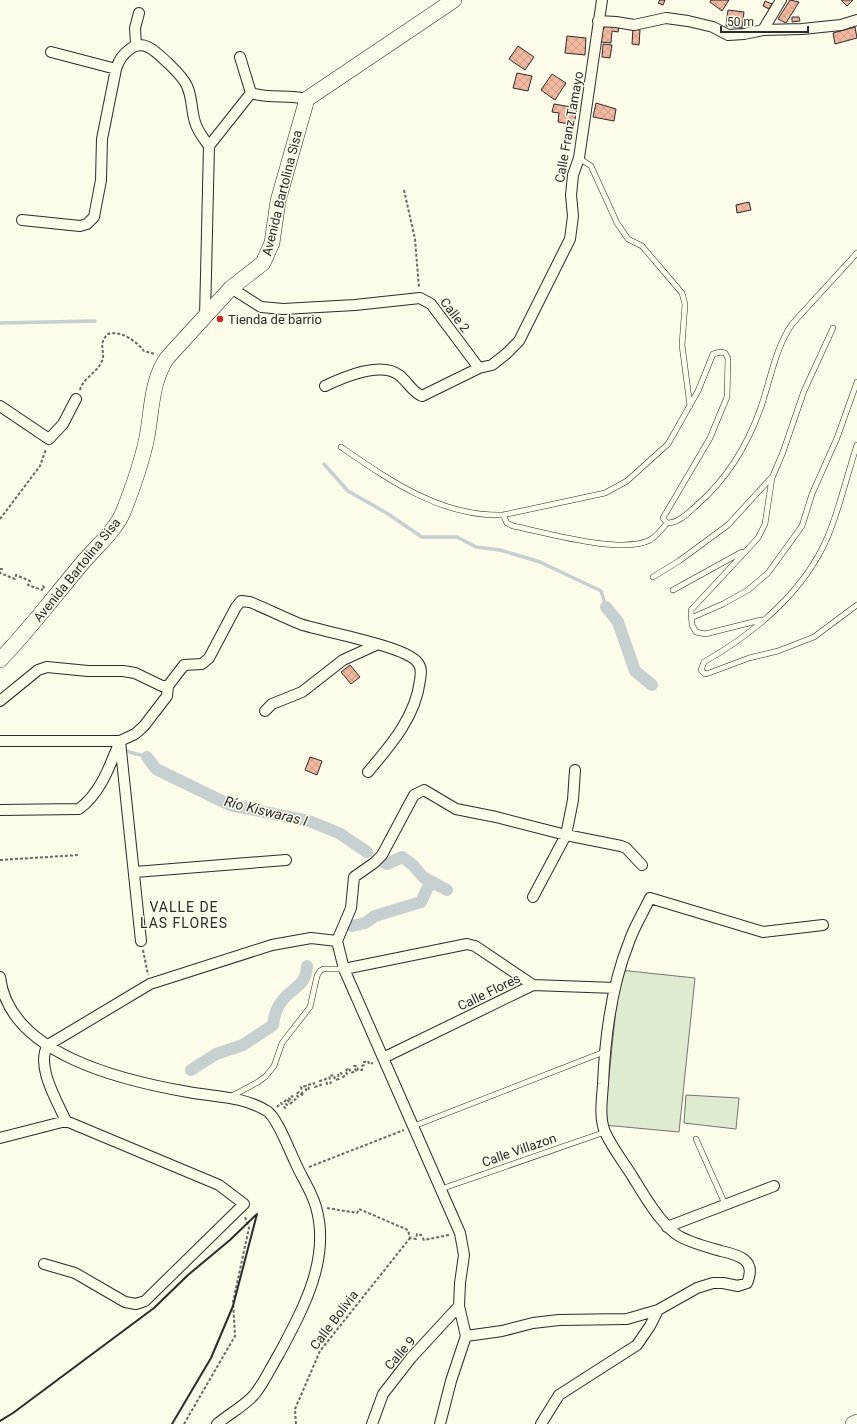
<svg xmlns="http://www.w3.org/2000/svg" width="857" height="1424" viewBox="0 0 857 1424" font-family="Roboto,sans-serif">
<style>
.pitch{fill:#deebd1;stroke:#74746e}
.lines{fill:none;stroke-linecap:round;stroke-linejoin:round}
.stream{stroke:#c7d0d0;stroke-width:3.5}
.canal{stroke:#c7d0d0;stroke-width:12}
.building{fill:url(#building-cross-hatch);stroke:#2b2b2b}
.lane-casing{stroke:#2b2b2b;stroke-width:6}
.street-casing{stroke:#2b2b2b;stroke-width:12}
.secondary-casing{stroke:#2b2b2b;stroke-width:16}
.path{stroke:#6a6964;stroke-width:2;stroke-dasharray:3 2;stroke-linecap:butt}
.lane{stroke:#fdfbea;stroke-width:5}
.street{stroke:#fdfbea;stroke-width:10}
.secondary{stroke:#fdfbea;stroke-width:15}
.wall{stroke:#2b2b2b;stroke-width:2}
.poi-dot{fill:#c62828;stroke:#fdfbea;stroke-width:1.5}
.labels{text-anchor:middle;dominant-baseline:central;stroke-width:3;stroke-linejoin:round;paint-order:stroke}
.street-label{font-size:13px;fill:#2b2b2b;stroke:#fdfbea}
.poi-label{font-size:13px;fill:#2b2b2b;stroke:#fdfbea;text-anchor:start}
.water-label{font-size:14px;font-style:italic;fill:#2b2b2b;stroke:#fdfbea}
.neighbourhood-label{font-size:14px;letter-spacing:1px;fill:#2b2b2b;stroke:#fdfbea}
</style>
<defs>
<pattern id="building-cross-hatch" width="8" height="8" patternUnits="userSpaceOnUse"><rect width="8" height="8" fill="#f2b8a0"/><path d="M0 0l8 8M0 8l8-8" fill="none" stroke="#d09e8a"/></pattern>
</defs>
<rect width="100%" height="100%" fill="#fdfbea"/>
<path class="pitch" d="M620 970 695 978 679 1132 604 1125Z
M686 1095 739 1098 736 1129 684 1123Z"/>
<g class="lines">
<path class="stream" d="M0 323 95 321
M324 464 348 491 385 512 422 537H457L476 547 500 550 540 562 601 591 606 607
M126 751 147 757"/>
<path class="canal" d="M606 607 618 622 635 671 652 685
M147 757 156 769 230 805 309 821 339 833 367 852
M383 862 387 864 402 857 413 865 423 877 447 890
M352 926 365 923 375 916 421 902 428 887 434 883
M191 1070 216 1054 243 1045 273 1025C274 1017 277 1007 282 1001 292 987 306 987 307 966"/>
</g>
<path class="building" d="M660 0H665L663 5 658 3Z
M711 0H729L722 11 710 2Z
M790 0 799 2 786 23 778 19Z
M841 0H853L847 6Z
M765 1 772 4 769 9 763 6Z
M728 10 744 12 742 28 726 26Z
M792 17H799L800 21 792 22Z
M603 24 619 26 618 32 612 31 611 43 601 42Z
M855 27 857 38 835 44 833 33Z
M633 29 640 30 639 45 632 44Z
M567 36 586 38 585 55 565 53Z
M603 44 612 45 610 58 602 57Z
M518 46 534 57 525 70 509 59Z
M517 73 532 76 528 91 513 88Z
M552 74 566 83 555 100 541 90Z
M596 103 616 109 614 121 593 117Z
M554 104 577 108 574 125 558 122 559 113 552 112Z
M749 202 751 210 737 213 736 205Z
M350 665 360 677 351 684 341 672Z
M310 757 322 761 317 775 305 770Z"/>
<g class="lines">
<g class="lane-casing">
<path id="lane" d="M579 158 591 166 617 223 628 239 642 246 682 293 685 304 682 345 690 406
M857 445C847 475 840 507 828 536 805 591 755 633 704 662L701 670 705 674 709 673 749 658 778 651 814 637 857 605
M341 447C389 480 441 517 503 515L605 493 627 481 668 444 698 391 713 354 720 352 725 353 728 358 727 397 710 438 663 518 667 523
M503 515 507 523 513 526C544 532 621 555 650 540 657 536 662 529 667 523
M667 523C679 523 688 513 697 505 727 479 748 444 761 407 771 378 775 349 792 324L857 253
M653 577 679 561 728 525 771 478
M673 590 742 552
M691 618 723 604 748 590 768 573 802 526 812 494 837 438 857 382
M761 620 705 634 696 632 692 625 691 610 758 538 765 524 772 478 783 452 804 391 833 328
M230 1097 258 1082 266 1076 274 1066 282 1043 310 1007 317 976 320 971 323 969H344
M414 1126 604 1052
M696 1139 725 1204
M441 1189 605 1132"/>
</g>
<g class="street-casing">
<path id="street" d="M598 21 616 22 634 25 666 18 688 21 713 27 728 35 744 34 763 30 802 29 841 25 857 20
M763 30 781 0
M136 44 135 28 139 13
M51 52 116 69
M240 57 251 93C269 99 289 94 307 99
M209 146 251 93
M22 220 80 226 87 224 94 217 101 180 102 139 116 69C119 60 122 55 130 49 144 38 157 53 168 63 175 70 183 77 187 86 193 99 191 113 196 125 199 133 204 139 209 146L205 317
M231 288 261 307 283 309 355 305 420 298 431 304 479 368
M325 386C344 377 380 361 399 375 408 382 412 392 422 396L479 368 492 365 506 354 519 341 570 239 573 216 571 195 573 175 579 158 602 0
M0 406 49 439 63 424 76 399
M0 701 38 670 47 667 88 671H123L135 673 162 686H168L184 665 202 664 209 658 236 607 241 601 250 602C267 609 283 617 300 624 323 632 407 646 418 663 422 668 421 674 420 680 416 716 391 745 368 772
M265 711 272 704 302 692 343 660 376 645
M0 741H120L135 734 144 726 167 696 168 686
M120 741 141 941
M0 810 79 809C101 793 110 765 120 741
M135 872 286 860
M533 897 566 835 573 800 575 770
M344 969 467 944 475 946 533 985
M0 977C9 1055 125 1081 188 1092 214 1097 243 1096 267 1111 277 1117 290 1152 296 1164 302 1178 312 1192 316 1207 331 1259 303 1309 279 1354 271 1367 264 1383 254 1395 244 1406 229 1414 217 1424
M383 1058 533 985 615 988
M66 1121C57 1101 35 1065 48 1045L150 984 272 945 311 938 337 941
M0 1138 66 1121 219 1185 244 1204 145 1301 136 1304 125 1302 75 1273 44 1264
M667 1227 774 1186
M466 1336 502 1331 533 1323 559 1320 627 1319 658 1310 697 1288 713 1283H723L738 1286 747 1283C757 1260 739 1255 721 1251 707 1247 687 1242 676 1234 659 1221 645 1197 634 1179 625 1164 612 1148 605 1132 599 1118 602 1099 603 1084 605 1036 611 987 629 942 634 927 643 913 650 898L763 932 823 925
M372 1424 383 1394 411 1358 459 1306
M440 1424 451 1381 466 1336 459 1306 460 1283 464 1255 460 1233 344 969 337 941 351 908 354 877 374 863 382 855 414 795 424 790 456 809 496 817 566 835 621 846 626 848 642 865
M541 1424 559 1395 637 1345 650 1326 658 1310"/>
</g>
<g class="secondary-casing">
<path id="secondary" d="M0 660C30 629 56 594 85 560 98 545 117 529 124 510 133 487 142 462 147 437 152 410 151 382 167 358L231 288 263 263 272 243 278 201 307 99 454 0
M853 1424 857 1422"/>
</g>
<path class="path" d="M404 190 415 239 419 288
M80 390C83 378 97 373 102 361 106 351 97 344 108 334 121 330 136 341 144 351L155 354
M0 519 40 466 46 449
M0 569H2L0 573 15 579 16 575 30 581 28 585 42 590 43 586 45 589
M0 860 79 855
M143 950 148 975
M277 1107 281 1103 285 1108 287 1105 284 1102 287 1099 290 1104 292 1102 289 1098 292 1096 295 1100 298 1097 296 1094 299 1092 303 1096 301 1087 306 1086V1090H309L308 1085 314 1083 315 1087 321 1085 320 1081 326 1079 327 1084 331 1083 329 1076 334 1075 335 1080 339 1079 338 1074 341 1073 343 1077 347 1074 345 1071 349 1068 351 1073 356 1071 354 1066H357L358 1070H362V1066L364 1065V1062L368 1061 369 1064 373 1063
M309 1167 404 1130
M327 1208 357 1213 359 1209 408 1230 410 1238 416 1239 417 1234 421 1235 424 1240 449 1235
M184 1424 235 1336 233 1302 249 1228 245 1217
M296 1424 295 1409 320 1351 410 1238"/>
<use href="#lane" class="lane"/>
<use href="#street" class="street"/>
<use href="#secondary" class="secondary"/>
<path class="wall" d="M0 1421 13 1413 154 1308 188 1275 230 1240 257 1214 233 1306 211 1358 172 1424"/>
</g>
<circle class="poi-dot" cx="220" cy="319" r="4"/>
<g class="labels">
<g class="street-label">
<text transform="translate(569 127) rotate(-80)">Calle Franz Tamayo</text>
<text transform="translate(282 193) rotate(-76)">Avenida Bartolina Sisa</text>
<text transform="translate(455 315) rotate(53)">Calle 2</text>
<text transform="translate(77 570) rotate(-51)">Avenida Bartolina Sisa</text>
<text transform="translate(489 992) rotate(-26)">Calle Flores</text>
<text transform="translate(519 1150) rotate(-19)">Calle Villazon</text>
<text transform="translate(334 1320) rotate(-53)">Calle Bolivia</text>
<text transform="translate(400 1353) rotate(-49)">Calle 9</text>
</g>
<g class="poi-label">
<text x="228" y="319">Tienda de barrio</text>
</g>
<g class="water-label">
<text transform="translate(266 811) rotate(14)">Río Kiswaras I</text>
</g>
<g class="neighbourhood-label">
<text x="184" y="907">VALLE DE<tspan x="184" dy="16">LAS FLORES</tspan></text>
</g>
</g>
<path d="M721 26v6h87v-6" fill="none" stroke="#2b2b2b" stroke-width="2"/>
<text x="727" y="26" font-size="12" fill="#2b2b2b" stroke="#fdfbea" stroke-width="3" paint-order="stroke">50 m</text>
</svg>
